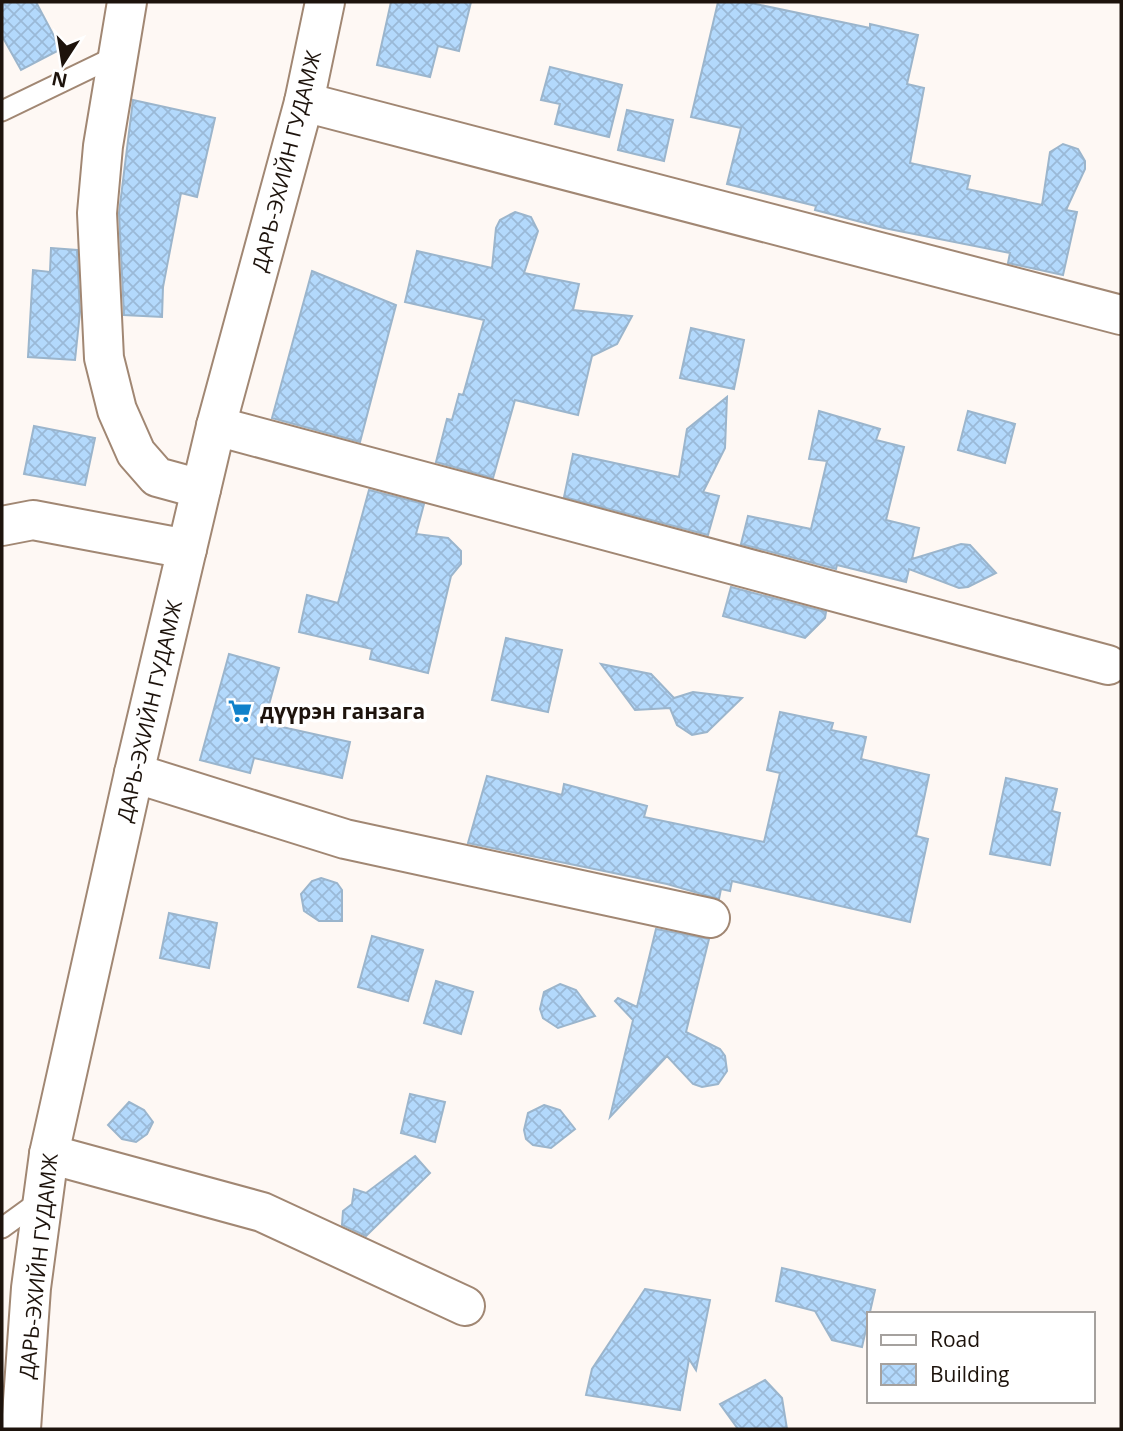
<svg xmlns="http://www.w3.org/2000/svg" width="1123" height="1431" viewBox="0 0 1123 1431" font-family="'Open Sans',sans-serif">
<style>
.building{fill:url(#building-cross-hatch);stroke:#9bb5cc;stroke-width:2}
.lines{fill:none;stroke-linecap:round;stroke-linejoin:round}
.lane-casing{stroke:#a18773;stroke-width:23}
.street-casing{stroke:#a18773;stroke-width:42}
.secondary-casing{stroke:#a18773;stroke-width:42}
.lane{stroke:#fff;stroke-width:19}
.street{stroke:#fff;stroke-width:38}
.secondary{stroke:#fff;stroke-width:38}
.labels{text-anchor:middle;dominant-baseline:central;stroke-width:7;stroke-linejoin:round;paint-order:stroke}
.street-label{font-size:21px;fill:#1d130c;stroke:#fff}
.poi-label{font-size:21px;font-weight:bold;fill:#1d130c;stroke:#fff;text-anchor:start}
</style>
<defs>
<pattern id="building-cross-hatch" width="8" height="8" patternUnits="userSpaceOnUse" patternTransform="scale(1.75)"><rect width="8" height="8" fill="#b3d9fc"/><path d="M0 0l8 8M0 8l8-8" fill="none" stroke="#9ab9d7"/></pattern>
</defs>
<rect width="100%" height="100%" fill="#fef8f4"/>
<path class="building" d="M2 2H36L61 49 21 70 2 36Z
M391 2H471L459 51 438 46 430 77 377 65Z
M718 2H746L870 28V24L918 35 907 84 924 88 910 163 970 176 967 189 1042 205 1050 152 1063 144 1078 149 1085 161V169L1066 210 1077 212 1063 275 1008 263 1010 253 884 228 815 210 816 206 727 184 741 128 691 117Z
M550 67 622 85 609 137 555 124 560 104 541 100Z
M133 100 215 118 197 197 181 193 163 287 162 317 124 315 119 213Z
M627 110 673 120 664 161 618 150Z
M515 212 531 217 538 231 524 273 579 284 573 310 632 316 617 344 592 356 578 415 515 400 493 478 436 462 447 419 452 420 459 394 463 395 484 320 405 302 417 251 492 268 496 228 500 220Z
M51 248 77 250 80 312 75 360 28 357 33 270 50 272Z
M312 271 396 305 360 442 272 418Z
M691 328 744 340 734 389 680 378Z
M727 397 725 448 703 492 719 496 708 535 564 497 573 454 679 477 687 429Z
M819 411 880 429 876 440 904 447 886 520 919 528 912 559 961 544 970 545 996 573 968 587 959 588 909 569 906 582 837 565 836 569 741 544 748 516 811 529 827 461 809 459Z
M968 411 1015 424 1005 463 958 450Z
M34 426 95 438 85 485 24 474Z
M369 490 424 504 416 534 448 538 461 551V564L451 576 428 673 370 659 372 649 299 632 307 595 338 603Z
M731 587 826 612 825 618 805 638 723 616Z
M506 638 562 650 548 712 492 700Z
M229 654 279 668 264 723 350 742 342 778 254 758 250 773 200 760Z
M601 664 651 674 674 698 693 692 742 698 707 732 692 735 677 725 670 708 635 710Z
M780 712 833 723 831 730 866 737 861 759 929 775 916 836 928 839 910 922 732 881 730 891 721 889 719 899 667 884 468 843 487 776 562 795 564 784 647 806 644 817 764 842 780 773 767 770Z
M1006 778 1057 789 1052 811 1060 813 1050 865 990 854Z
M321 878 337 883 342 890V921H319L304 911 301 894 312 881Z
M169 913 217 923 209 968 160 958Z
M656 929 709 939 686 1032 720 1049 725 1056 727 1071 718 1084 702 1087 693 1084 667 1056 610 1117 633 1020 615 1001 618 998 637 1007Z
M372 936 423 950 408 1001 358 987Z
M436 981 473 992 461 1034 424 1023Z
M560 984 576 990 595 1016 558 1028 543 1018 540 1009 544 992Z
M410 1094 445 1102 435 1142 401 1133Z
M129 1102 144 1110 153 1122 147 1134 136 1142 122 1139 108 1125Z
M544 1105 560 1110 575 1129 551 1148 533 1145 526 1139 524 1130 528 1113Z
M415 1156 430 1173 366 1236 342 1225 343 1211 352 1204 354 1189 366 1193Z
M782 1268 875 1290 862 1347 832 1340 815 1311 776 1301Z
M645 1289 710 1300 696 1370 689 1359 680 1410 586 1395 592 1369Z
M765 1380 782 1398 787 1429H738L720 1404Z"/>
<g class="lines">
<g class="lane-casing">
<path id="lane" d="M2 111 118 55
M2 1228 42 1199"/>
</g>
<g class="street-casing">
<path id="street" d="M127 2 103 146 97 213 104 358 117 410 136 453 157 477 201 489
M304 102 1121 315
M216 426 1108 665
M2 526 33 520 187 549
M134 773 345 839 710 918
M49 1154 262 1212 465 1306"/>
</g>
<g class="secondary-casing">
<path id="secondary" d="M21 1429 31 1288 49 1154 134 773 216 426 304 102 325 2"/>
</g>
<use href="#lane" class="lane"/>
<use href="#street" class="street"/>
<use href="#secondary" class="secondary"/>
</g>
<defs>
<g id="supermarket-bare" transform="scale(1.89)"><path d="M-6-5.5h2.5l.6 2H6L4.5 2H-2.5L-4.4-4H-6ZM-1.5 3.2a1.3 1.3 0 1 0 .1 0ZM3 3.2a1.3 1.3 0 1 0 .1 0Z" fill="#1081ca" stroke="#fff" stroke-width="2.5" paint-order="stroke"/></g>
</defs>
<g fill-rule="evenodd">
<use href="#supermarket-bare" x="240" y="711"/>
</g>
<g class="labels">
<g class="street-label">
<text transform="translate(286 161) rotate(-76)">ДАРЬ-ЭХИЙН ГУДАМЖ</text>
<text transform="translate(149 711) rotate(-77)">ДАРЬ-ЭХИЙН ГУДАМЖ</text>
<text transform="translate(38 1266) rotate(-84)">ДАРЬ-ЭХИЙН ГУДАМЖ</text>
</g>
<g class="poi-label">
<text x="260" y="711">дүүрэн ганзага</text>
</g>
</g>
<rect width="1123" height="1431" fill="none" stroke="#1d130c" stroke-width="7"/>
<rect x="867" y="1312" width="228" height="91" fill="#ffffff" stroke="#a5a19e" stroke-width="2"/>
<rect x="881" y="1335" width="35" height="10" fill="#ffffff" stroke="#a5a19e" stroke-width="2"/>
<text x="930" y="1347" font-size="21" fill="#1d130c">Road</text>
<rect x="881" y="1364" width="35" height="21" fill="url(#building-cross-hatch)" stroke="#a5a19e" stroke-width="2"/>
<text x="930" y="1382" font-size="21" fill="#1d130c">Building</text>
<g transform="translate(63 63) rotate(192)" stroke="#ffffff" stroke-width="5" paint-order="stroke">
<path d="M0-5L12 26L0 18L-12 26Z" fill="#1d130c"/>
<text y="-10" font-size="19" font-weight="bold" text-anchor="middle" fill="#1d130c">N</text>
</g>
</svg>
